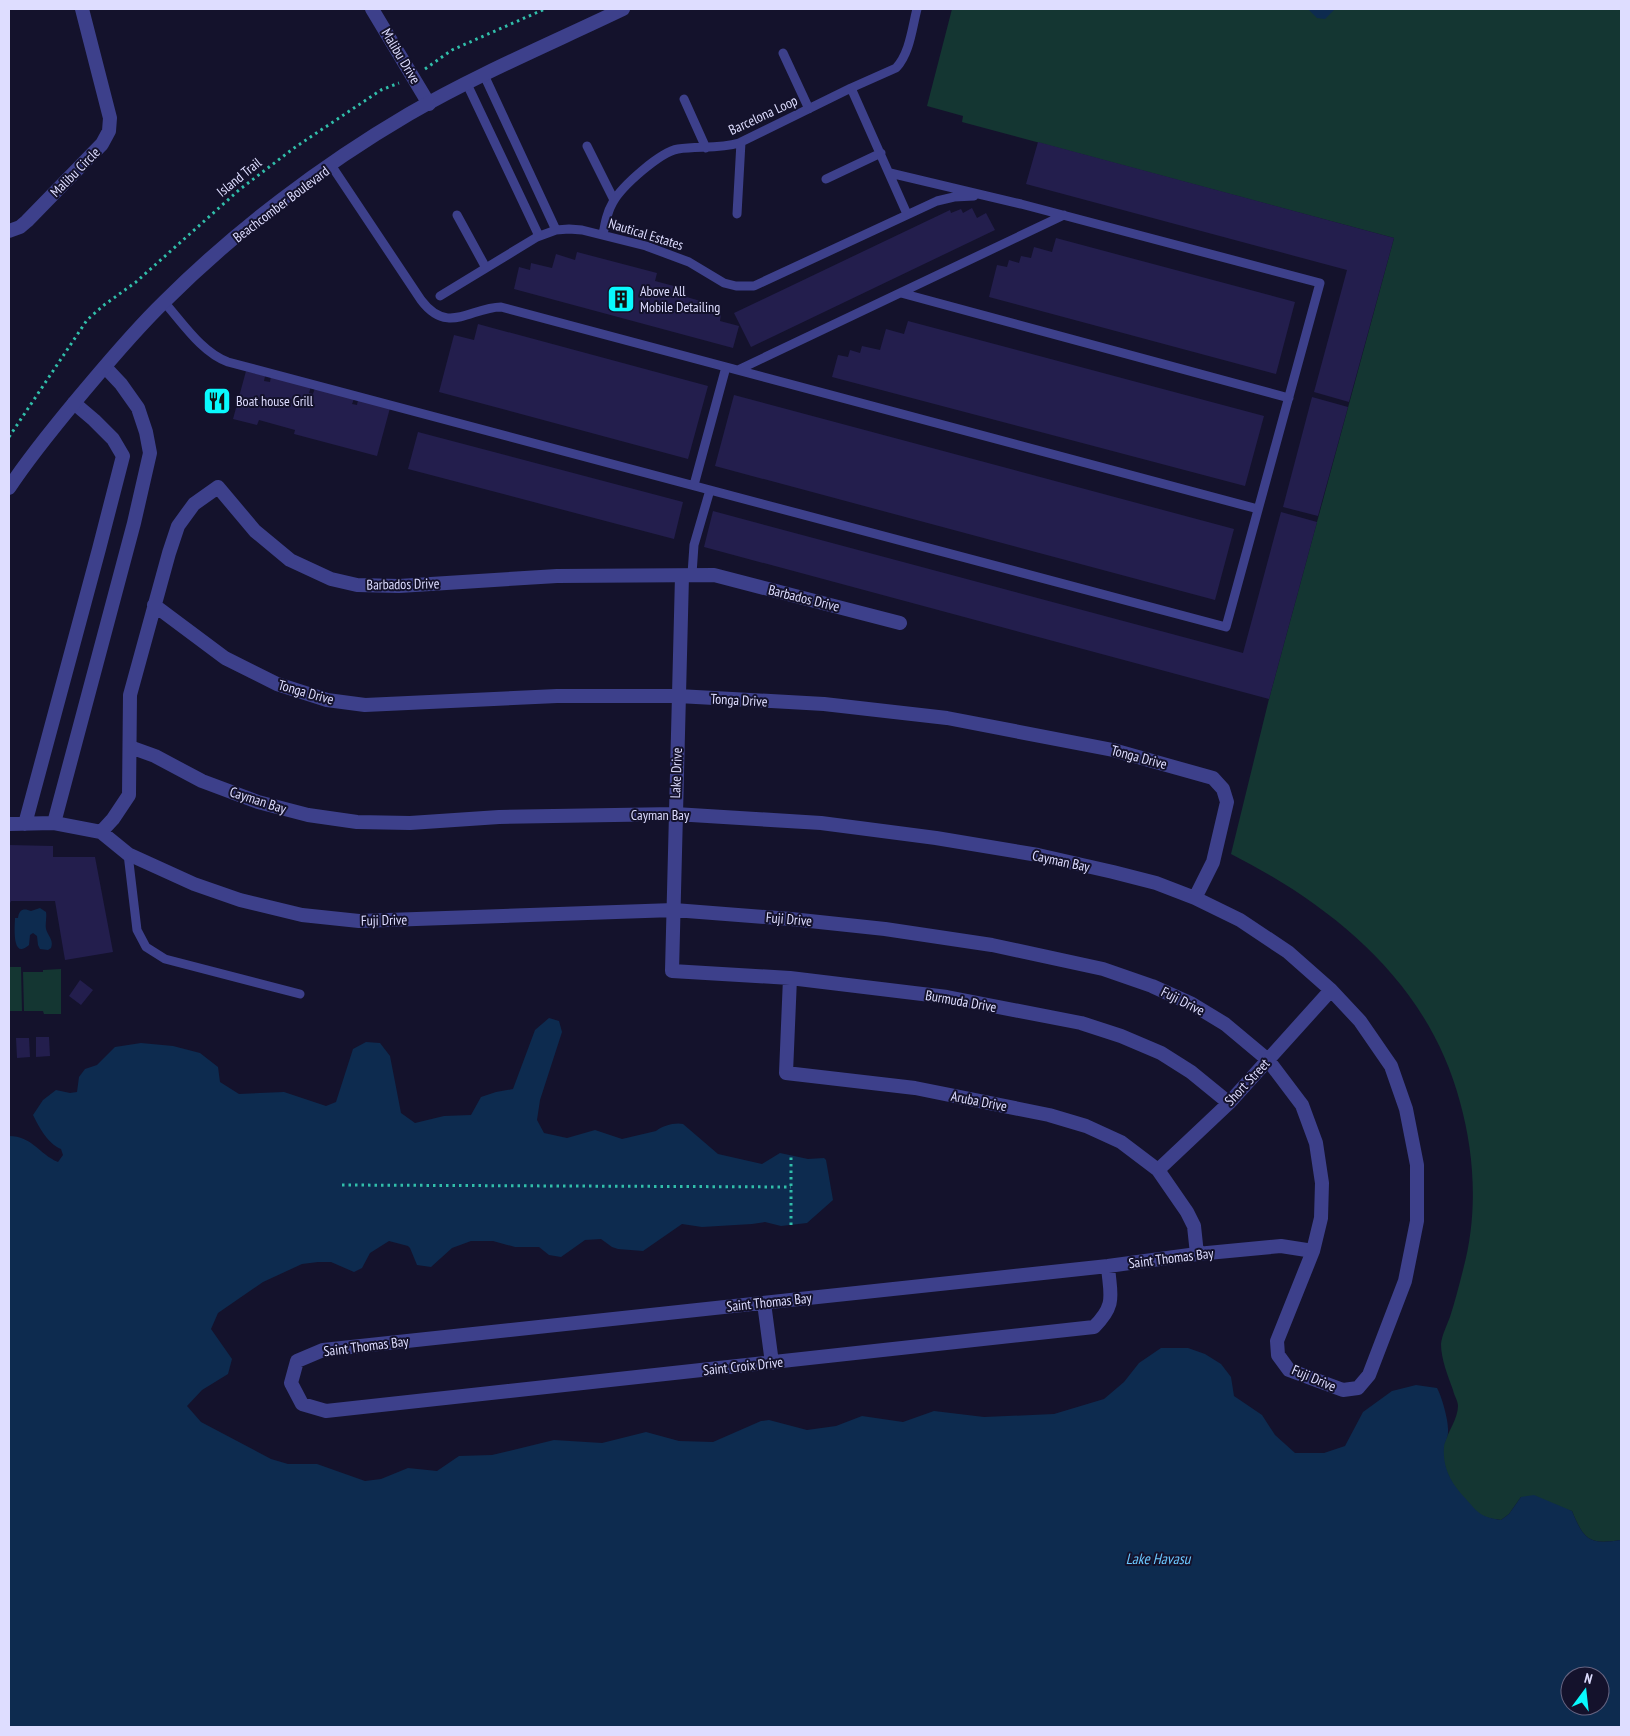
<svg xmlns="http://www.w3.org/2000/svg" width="1630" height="1736" viewBox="0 0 1630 1736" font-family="'PT Sans Narrow',sans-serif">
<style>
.green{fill:#143632}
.water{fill:#0d2b4f;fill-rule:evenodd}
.building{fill:#231e4d}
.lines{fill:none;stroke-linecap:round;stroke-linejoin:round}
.path{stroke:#31beaa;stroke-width:3;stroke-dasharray:2.5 4;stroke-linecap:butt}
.service{stroke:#3d408b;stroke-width:9}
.minor{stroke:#3d408b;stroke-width:14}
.tertiary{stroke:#3d408b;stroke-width:14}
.labels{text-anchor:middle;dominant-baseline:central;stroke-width:4;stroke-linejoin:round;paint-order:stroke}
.street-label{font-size:14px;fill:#deddff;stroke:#14122c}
.poi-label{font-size:14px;fill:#deddff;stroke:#14122c;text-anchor:start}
.water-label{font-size:15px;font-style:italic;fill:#6bc7fe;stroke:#14122c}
</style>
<rect width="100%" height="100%" fill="#14122c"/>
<path class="green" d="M952 9H1621V1540C1589 1545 1584 1540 1572 1511L1521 1497 1509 1514 1501 1520C1494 1519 1484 1518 1478 1513 1460 1498 1438 1469 1444 1444 1448 1432 1458 1418 1458 1406 1458 1401 1454 1395 1453 1390 1448 1376 1441 1359 1441 1344 1442 1335 1447 1325 1450 1317 1455 1301 1459 1286 1463 1270 1478 1215 1475 1156 1460 1102 1429 984 1335 907 1231 854L1269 699 1394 238 962 122 963 116 927 106Z
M9 967H21L22 1011H9Z
M61 969V1014H44L43 1011H24L23 972H43V970Z"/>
<path class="water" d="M1308 9H1335L1325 19 1317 18Z
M40 908 46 912C47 918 45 923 46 929 48 936 54 940 51 948L48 950 40 949 38 945 37 936 33 933 30 935 29 945C11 961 15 924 15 918H18C19 909 24 908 31 911Z
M549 1018 559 1021 562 1032 540 1100 537 1120 544 1133 567 1138 595 1130 622 1139 656 1131C662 1126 675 1122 683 1124L718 1154 762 1164 780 1153 808 1159 824 1158 826 1160 833 1200 807 1223 781 1226 765 1222 752 1224 702 1227 682 1224 643 1251 618 1249 612 1247 601 1239 585 1240 561 1257 549 1255 539 1247H515L493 1241H471L452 1248 431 1267 417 1265 410 1248 408 1246 389 1241 370 1253 362 1268 354 1272 331 1262H318L302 1264 263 1282 218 1313 211 1329 232 1359 228 1374 202 1390 187 1406 201 1422 271 1459 288 1464H317L365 1481 381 1479 408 1468 437 1471 459 1456 492 1455 554 1440 602 1443 646 1432 679 1441 713 1442 761 1421 769 1420 807 1430 836 1426 862 1416 903 1422 934 1411 984 1417 1054 1414 1104 1399 1124 1382 1139 1363 1161 1348H1188L1205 1354 1221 1364 1231 1377 1234 1396 1262 1415 1275 1435 1295 1453H1324L1345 1446 1363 1412 1392 1391 1416 1385 1437 1388C1442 1397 1449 1422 1448 1432 1448 1438 1444 1442 1444 1447 1442 1468 1452 1485 1466 1499 1479 1514 1481 1517 1501 1520L1509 1514 1521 1497 1534 1495 1572 1511C1584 1540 1589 1545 1621 1540V1727H9V1136C32 1136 39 1154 58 1162L63 1155 61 1149C48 1144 39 1127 33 1115L43 1100 56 1090 70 1093 77 1092 79 1077 85 1069 97 1065 115 1047 141 1043 173 1046 200 1053 218 1067 220 1082 239 1094 284 1092 326 1106 336 1102 353 1049 366 1042 380 1043 390 1056 401 1113 415 1123 444 1116 471 1115 481 1097 496 1092 513 1089 535 1030ZM1570 1676H1600V1706H1570Z"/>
<path class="building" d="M1038 142 1394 238 1349 402 1314 392 1347 270 1026 184Z
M972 208 977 218 986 213 995 230 751 347 734 313 950 210 951 213 961 209 963 213Z
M1056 238 1295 302 1276 374 989 297 997 265 1007 267 1009 260 1019 263 1021 256 1031 258 1034 247 1052 252Z
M577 252 657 273 655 281 685 289 683 296 704 302 702 309 721 314 720 321 739 326 733 348 514 289 519 267 530 270 531 263 552 268 556 254 575 260Z
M908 321 1264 416 1245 486 832 377 838 355 848 357 850 350 860 353 862 346 880 350 886 329 904 334Z
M478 324 708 386 688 459 439 392 454 335 474 340Z
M246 371 265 376 264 381 270 382 271 376 311 386 309 393 313 394 315 388 354 399 352 404 357 405 358 400 390 408 377 456 294 434 295 430 259 420 257 425 233 419Z
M734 395 1234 529 1215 600 715 466Z
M1312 397 1348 407 1318 516 1283 507Z
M418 432 683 502 674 539 408 469Z
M713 511 1243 653 1281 512 1317 522 1269 699 704 547Z
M9 845 53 846V857H95L113 952 65 960 55 901H11L9 905Z
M80 980 93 990 81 1005 69 996Z
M36 1037H49L50 1056 36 1057Z
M16 1038H29L30 1057 17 1058Z"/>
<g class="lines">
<path class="path" d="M425 69 452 50 545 9
M9 437 87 320 104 305 136 282 239 190 294 148 381 90 399 83
M342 1185 791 1187
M791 1225V1154"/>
<path class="service" d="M783 53 809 109
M484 75 556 230
M467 84 539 236
M851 88 896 68C910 53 912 28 917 9
M684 99 706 148
M587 146 614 200
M331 165 421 300C448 336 471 307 501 307L1258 509
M826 179 881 153
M737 214 741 142
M457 215 486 268
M603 235C605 223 607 212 613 202 622 186 660 152 678 149 698 146 719 149 739 143L851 88 907 214
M901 293 1289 398
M440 296 537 237 556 230 569 229 582 230 646 246 689 262 724 283 736 286H754L937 201 954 197 974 196
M164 302C182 322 202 353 228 362L1226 627 1320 283 1021 204 890 173
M738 370 1064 215
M694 485 726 367
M692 574 694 545 710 490
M128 854 137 930 146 947 165 959 300 994"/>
<path class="minor" d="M372 9 429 104
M9 231 20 227 27 221 102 144 109 131 110 118 82 9
M682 576 672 971 790 978 947 997 1081 1023 1121 1036 1161 1053 1191 1072 1229 1103
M154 605 225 658 277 684 327 700 365 705 557 696H678L824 704 947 718 1113 750 1213 778 1223 789 1227 802 1213 862 1195 898
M54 823 134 523 150 453 146 432 138 408 121 384 105 367
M9 824 54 823 101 832 128 854 194 884 240 900 302 915 359 921 674 910 791 919 885 929 992 945 1103 969 1152 986 1192 1004 1225 1024 1268 1060 1302 1105 1316 1143 1322 1183 1321 1218 1313 1251 1277 1341 1278 1355 1289 1370 1343 1390 1358 1388 1369 1375 1405 1281 1417 1221V1165L1406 1109 1391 1066 1360 1021 1331 990 1288 952 1240 920 1195 898 1156 883 1113 872 1038 855 936 838 821 823 675 814 499 817 410 823 357 822 308 815 258 802 202 781 155 756 130 747
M25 824 99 549 123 456 113 439 94 420 74 403
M101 832 113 819 129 795 130 695 169 553 178 526 194 504 218 487 255 531 290 560 331 579 357 585 399 586 557 576 714 575 900 623
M790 978 786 1073 915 1088 1049 1115 1086 1126 1121 1142 1158 1170 1187 1212 1194 1226 1197 1254
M1158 1170 1229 1103 1331 990
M1108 1266C1110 1295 1117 1304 1094 1327L326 1411 302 1404 291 1383 297 1361 323 1350 1108 1266 1197 1254 1281 1246 1313 1251
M764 1303 772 1363"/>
<path class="tertiary" d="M9 488C30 456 54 427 79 397 106 365 133 332 164 302 235 231 322 165 409 114 478 74 552 43 623 9"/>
</g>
<defs>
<g id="building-square" transform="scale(1.4375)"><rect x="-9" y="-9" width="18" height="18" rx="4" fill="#09fafe" stroke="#14122c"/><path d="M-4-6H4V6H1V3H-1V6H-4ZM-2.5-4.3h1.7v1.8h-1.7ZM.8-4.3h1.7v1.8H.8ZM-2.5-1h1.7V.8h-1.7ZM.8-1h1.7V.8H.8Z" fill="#111"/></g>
<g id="restaurant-square" transform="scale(1.4375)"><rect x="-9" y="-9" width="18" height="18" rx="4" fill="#09fafe" stroke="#14122c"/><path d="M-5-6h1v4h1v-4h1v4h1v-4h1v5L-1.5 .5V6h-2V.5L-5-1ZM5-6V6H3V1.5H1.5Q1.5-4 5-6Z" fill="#111"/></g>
</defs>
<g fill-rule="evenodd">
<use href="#building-square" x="621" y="299"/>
<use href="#restaurant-square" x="217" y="401"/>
</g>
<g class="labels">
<g class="street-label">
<text transform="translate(401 56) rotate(59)">Malibu Drive</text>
<text transform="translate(763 115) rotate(-25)">Barcelona Loop</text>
<text transform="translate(75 172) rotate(-45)">Malibu Circle</text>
<text transform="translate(239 177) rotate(-39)">Island Trail</text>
<text transform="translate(281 204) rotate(-37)">Beachcomber Boulevard</text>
<text transform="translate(646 234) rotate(17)">Nautical Estates</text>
<text transform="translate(403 584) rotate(-1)">Barbados Drive</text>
<text transform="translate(804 598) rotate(14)">Barbados Drive</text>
<text transform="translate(306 692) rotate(16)">Tonga Drive</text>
<text transform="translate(739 700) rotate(3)">Tonga Drive</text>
<text transform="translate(1139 757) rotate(15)">Tonga Drive</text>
<text transform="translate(676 773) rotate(-88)">Lake Drive</text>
<text transform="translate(258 800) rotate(18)">Cayman Bay</text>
<text x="660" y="815">Cayman Bay</text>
<text transform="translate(1061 861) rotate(12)">Cayman Bay</text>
<text transform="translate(789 919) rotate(5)">Fuji Drive</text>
<text transform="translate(384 920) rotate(-1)">Fuji Drive</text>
<text transform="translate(961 1001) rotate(10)">Burmuda Drive</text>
<text transform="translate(1183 1001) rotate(27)">Fuji Drive</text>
<text transform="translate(1247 1082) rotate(-47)">Short Street</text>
<text transform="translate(979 1101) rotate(11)">Aruba Drive</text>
<text transform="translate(1171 1258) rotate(-7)">Saint Thomas Bay</text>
<text transform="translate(769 1302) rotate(-6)">Saint Thomas Bay</text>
<text transform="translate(366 1346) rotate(-7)">Saint Thomas Bay</text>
<text transform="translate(743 1366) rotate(-6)">Saint Croix Drive</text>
<text transform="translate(1314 1378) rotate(23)">Fuji Drive</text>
</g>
<g class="poi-label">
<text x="640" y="291">Above All<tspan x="640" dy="16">Mobile Detailing</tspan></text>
<text x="236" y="401">Boat house Grill</text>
</g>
<g class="water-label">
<text x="1158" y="1558">Lake Havasu</text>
</g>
</g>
<rect width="1630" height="1736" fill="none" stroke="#deddff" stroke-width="20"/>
<g transform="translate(1585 1691) rotate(15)"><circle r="24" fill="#14122c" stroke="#656380"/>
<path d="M0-4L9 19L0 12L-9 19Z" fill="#09fafe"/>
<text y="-8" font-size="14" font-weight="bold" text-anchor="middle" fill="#deddff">N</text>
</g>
</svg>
